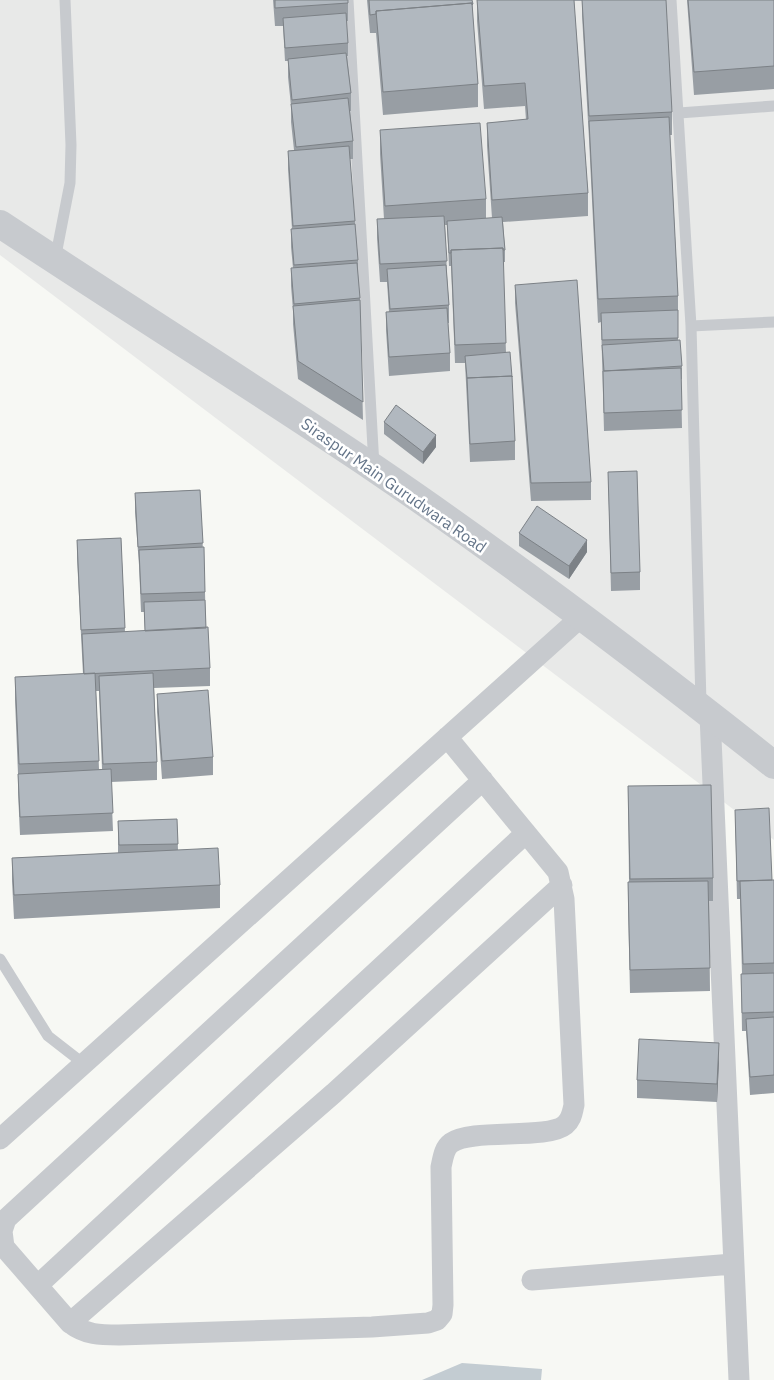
<svg xmlns="http://www.w3.org/2000/svg" width="774" height="1380" viewBox="0 0 774 1380" font-family="'IBM Plex Sans',sans-serif">
<style>
.built{fill:#e8e9e8}
.water{fill:#c3ccd2}
.lines{fill:none;stroke-linecap:round;stroke-linejoin:round}
.service{stroke:#c7cace;stroke-width:11}
.minor{stroke:#c7cace;stroke-width:21}
.tertiary{stroke:#c7cace;stroke-width:28}
.wall{fill:#989ea4;fill-rule:evenodd}
.shaded-wall{fill:#7c8186}
.building{fill:#b1b8bf;stroke:#7c8186}
.labels{text-anchor:middle;dominant-baseline:central;stroke-width:5;stroke-linejoin:round;paint-order:stroke}
.street-label{font-size:16px;fill:#647488;stroke:#fff}
</style>
<rect width="100%" height="100%" fill="#f7f8f4"/>
<path class="built" d="M0 0H774V840L0 255Z"/>
<path class="water" d="M462 1363 542 1369 541 1380H422Z"/>
<g class="lines">
<path class="service" d="M348 0 374 466
M671 0 691 326 701 703
M679 113 774 106
M55 260 70 183 71 145 65 0
M691 326 774 322
M0 959 48 1036 84 1064"/>
<path class="minor" d="M710 715 739 1380
M447 737 558 872 564 899 574 1105C572 1113 572 1119 565 1125 547 1140 471 1128 451 1143 444 1148 443 1158 441 1167L443 1305 442 1314 437 1320 428 1323 372 1327 119 1335C100 1335 86 1335 70 1323L4 1247 2 1231 6 1219 483 780
M0 1139 581 617
M532 1280 733 1264
M38 1285 526 833
M70 1323 334 1093 562 885"/>
<path class="tertiary" d="M0 224C124 306 250 385 374 468 511 561 644 662 774 765"/>
</g>
<path class="wall" d="M273 0H348V21H346L348 43V56H347L351 93V111H350L353 141V159H350L358 260V274L360 300 363 420 298 379 293 324V310L291 286V268H293L291 247V229H292L288 169V151L294 150 291 122V106L288 77V61H285L283 26H275Z
M367 0H472L473 18 478 84V107L383 115 376 33H370Z
M477 0H666L672 112V135H670L678 296V340L682 366V379H681L682 428 604 431 601 322 598 323 589 139 582 15V1H574L588 193V216L503 222 505 250V262H503L506 353 515 441V460L470 462 465 363H455L451 266H449L447 225H445L447 275 449 305V323H448L450 353V371L389 376 386 330V312H389L387 282H380L377 238V219H384L380 154V130L486 199V218H492L487 146V123L526 120 525 106 484 109 477 21Z
M687 0H774V89L694 95Z
M515 285 591 482V500L531 501 515 303Z
M384 422 436 447 423 464 384 434Z
M608 472 640 572V590L611 591Z
M200 490 205 592 206 628 210 668V686L154 688 157 762V780L111 782 113 831 20 835 18 792V774L15 700V677L83 674 77 558V540L121 538 125 632 145 631 144 612H141L139 565 135 512V493ZM96 691H99L102 769H99Z
M519 533 587 552 569 579 519 546Z
M157 694 213 757V775L162 779 157 712Z
M628 786 713 878V901H709L710 991 630 993 628 905V882H629Z
M735 810 772 880H774V1093L750 1095 746 1031H742L741 974H742L740 899H737Z
M177 819 178 850 220 885V908L14 919 12 881V858L118 853V821Z
M719 1061 717 1102 637 1098V1080Z"/>
<path class="shaded-wall" d="M436 435V447L423 464V452Z
M587 540V552L569 579V566Z
M719 1043V1061L717 1102V1084Z"/>
<path class="building" d="M275 0H348V3L275 8Z
M369 0H472L473 4 472 5V3L376 11V14L370 15Z
M477 0H574L588 193 492 200 487 123 528 119 525 83 484 86Z
M582 0H666L672 112 589 116Z
M688 0H774V66L694 72Z
M472 3 478 84 383 92 376 11Z
M346 13 348 43 285 48 283 18Z
M346 53 351 93 292 100 288 59Z
M348 98 353 141 296 147 291 104Z
M669 117 678 296 598 299 589 121Z
M480 123 486 199 385 206 380 130Z
M349 146 355 221 293 226 288 151Z
M444 216 447 261 380 264 377 219Z
M502 217 505 250H503V248L451 250V253H449L447 221Z
M355 224 358 260 294 265 291 229Z
M503 248 506 343 455 345 451 250Z
M357 263 360 298 294 304 291 268Z
M446 265 449 305 390 309 387 269Z
M577 280 591 482 531 483 515 285Z
M360 300 363 402 298 361 293 306Z
M447 308 450 353 389 357 386 312Z
M678 310V338L602 340 601 313Z
M680 340 682 366 604 371 602 345Z
M510 352 512 377V376L467 378 465 356Z
M681 368 682 410 604 413 603 371Z
M512 376 515 441 470 444 467 378Z
M396 405 436 435 423 452 384 422Z
M637 471 640 572 611 573 608 472Z
M200 490 203 543 138 547 135 493Z
M537 506 587 540 569 566 519 533Z
M121 538 125 628 81 630 77 540Z
M204 547 205 592 141 594 139 550Z
M205 600 206 628 145 631 144 602Z
M208 627 210 668 84 674 82 634Z
M95 673 99 761 19 764 15 677Z
M153 673 157 762 103 764 99 676Z
M208 690 213 757 162 761 157 694Z
M111 769 113 813 20 817 18 774Z
M711 785 713 878 630 879 628 786Z
M769 808 772 880 737 881 735 810Z
M177 819 178 844 119 845 118 821Z
M218 848 220 885 14 895 12 858Z
M774 880V963L743 964 740 881Z
M708 881 710 968 630 970 628 882Z
M774 973V1012L742 1013 741 974Z
M774 1017V1075L750 1077 746 1019Z
M639 1039 719 1043 717 1084 637 1080Z"/>
<g class="labels">
<g class="street-label">
<text transform="translate(394 485) rotate(35)">Siraspur Main Gurudwara Road</text>
</g>
</g>
</svg>
